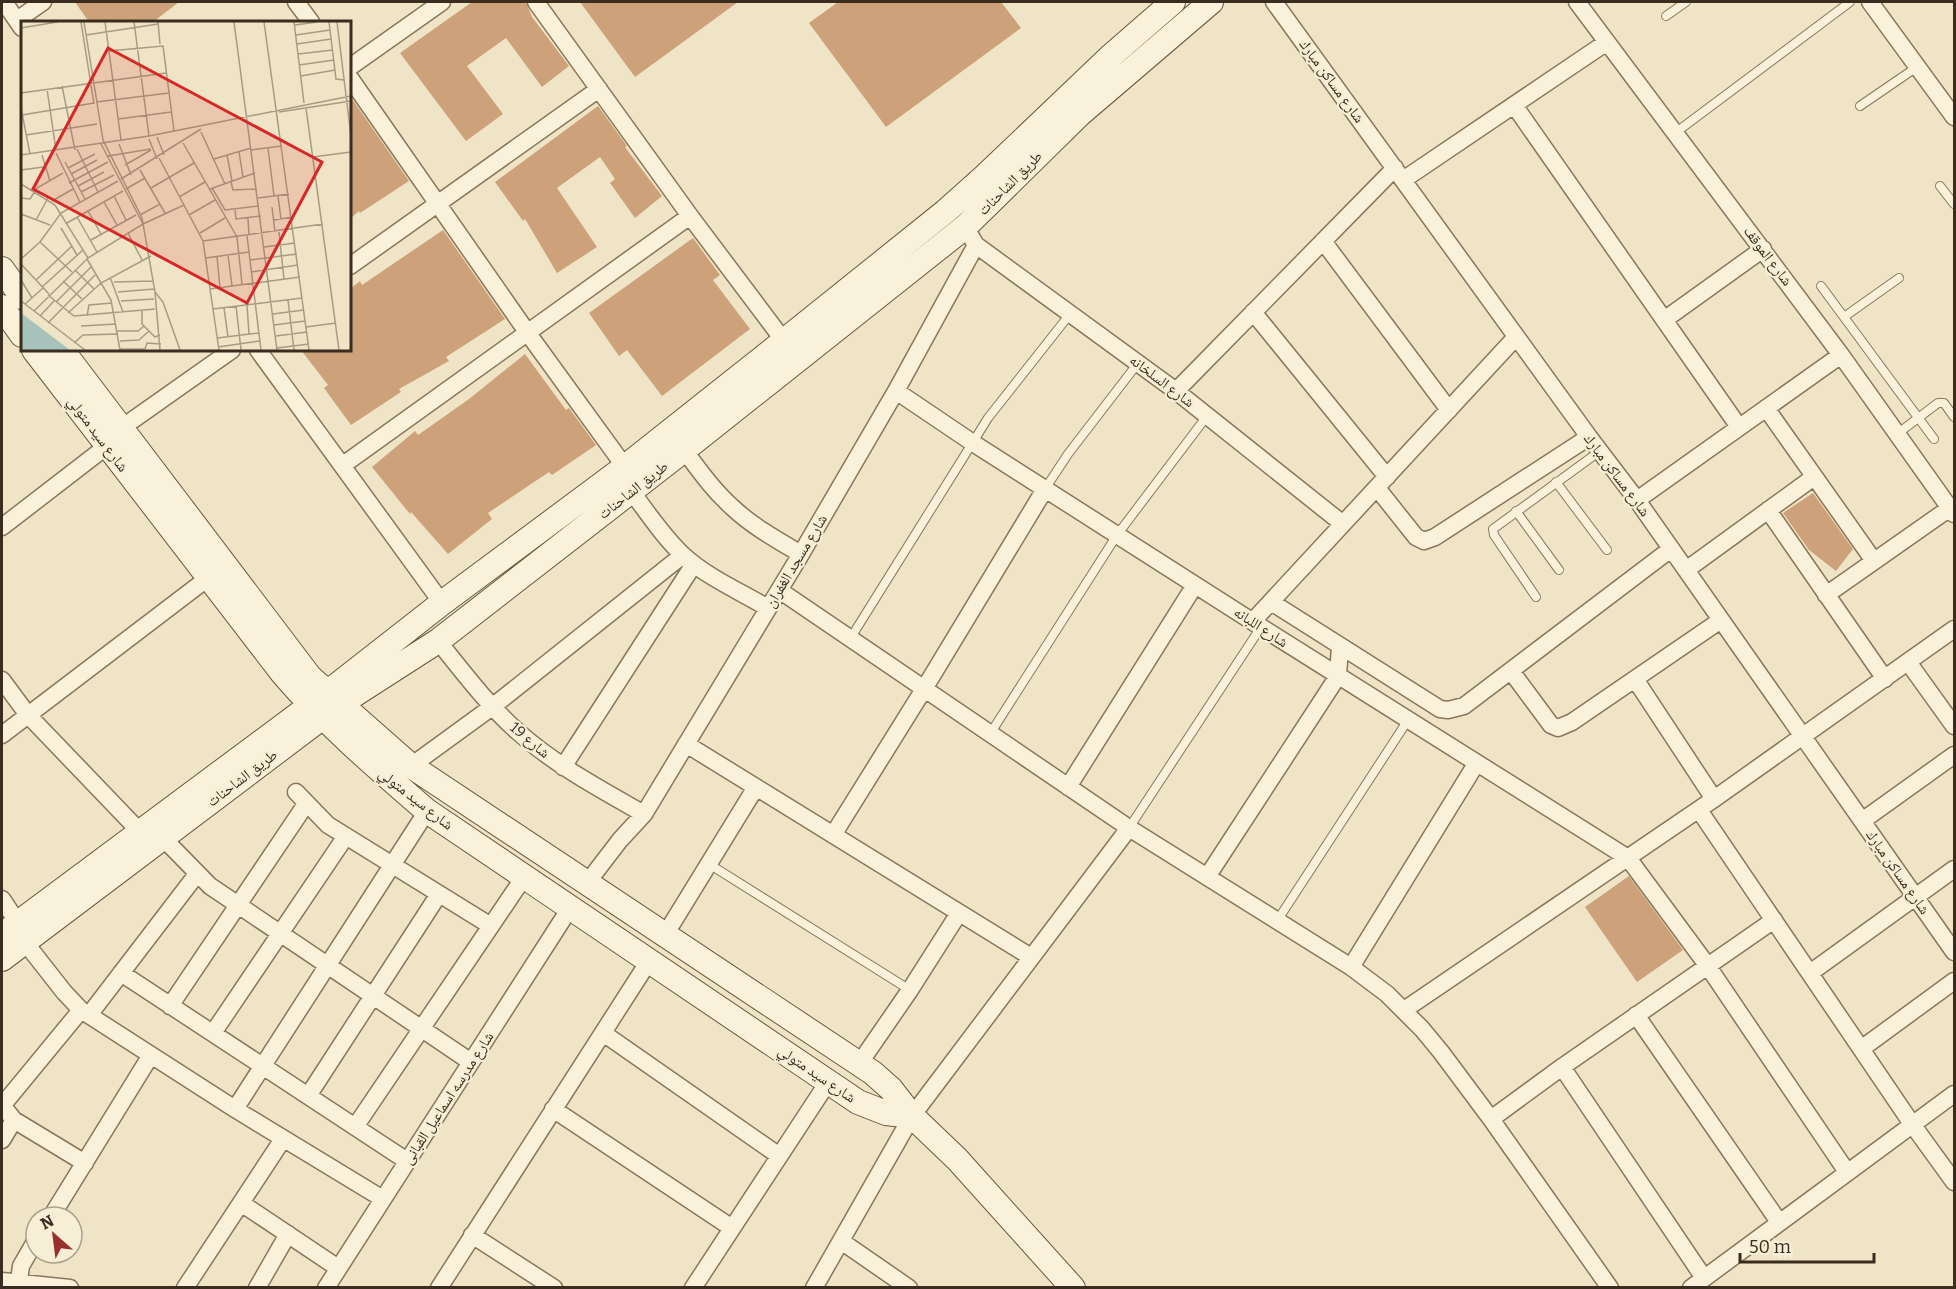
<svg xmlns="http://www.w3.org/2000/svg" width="1956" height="1289" viewBox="0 0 1956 1289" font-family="Bitter,'Noto Naskh Arabic',serif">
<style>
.building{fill:#cda27b}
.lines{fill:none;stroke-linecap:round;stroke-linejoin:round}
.lane-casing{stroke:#8a765b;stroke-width:10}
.street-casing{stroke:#8a765b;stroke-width:19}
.secondary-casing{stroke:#6c573e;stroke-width:26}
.lane{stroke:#f9f1d9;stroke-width:8}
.street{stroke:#f9f1d9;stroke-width:16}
.secondary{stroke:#f9f1d9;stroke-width:24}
.labels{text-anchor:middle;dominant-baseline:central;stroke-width:4.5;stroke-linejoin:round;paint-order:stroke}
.street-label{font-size:15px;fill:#3a2d1f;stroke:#f6eed5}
.inset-road{fill:none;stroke:#a79b83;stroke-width:1.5}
.view{fill:#d62828;fill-opacity:0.15;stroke:#d62828;stroke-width:3}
.inset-edge{fill:none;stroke:#3a2d1f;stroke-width:3}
</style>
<rect width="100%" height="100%" fill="#efe4c5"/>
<path class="building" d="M75 2H179L153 22H89Z
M472 2H526L532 17 569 66 542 87 506 38 467 66 503 114 466 141 400 53Z
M580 2H738L635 77Z
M838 2H1001L1021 28 886 127 809 23Z
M350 96 409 181 360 213 359 211 350 219Z
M598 106 627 146 625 147 662 196 635 218 610 183 615 179 600 157 557 188 597 247 557 273 525 219 523 221 495 182Z
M443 230 505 319 446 357 449 361 399 389 401 392 351 425 324 388 328 385 301 350H350V289L360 281 362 285Z
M693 238 720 275 713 280 750 329 662 396 627 350 619 356 589 313Z
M525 354 566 410 569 408 596 445 552 475 549 472 488 513 492 519 448 554 411 512 410 514 372 467 415 431 418 435 469 399Z
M1813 493 1853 549 1836 571 1809 550 1783 513Z
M1629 876 1683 950 1637 982 1585 907Z"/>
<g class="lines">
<g class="lane-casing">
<path id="lane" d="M1666 16 1686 2
M1860 106 1917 67
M1675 133 1850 2
M1940 186 1954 204
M1821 286 1934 439
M1844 317 1899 278
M1897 434 1938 403H1944L1954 417
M1556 482 1607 550
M1045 489 1068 454 1138 363
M1516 511 1559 570
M1536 597 1494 535 1493 529 1600 451
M850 639 988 418 1070 314
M990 734 1117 535 1207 416
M1129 828 1261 627
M709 864 910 990
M1277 921 1408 720"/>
</g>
<g class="street-casing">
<path id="street" d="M4 2 22 28
M296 2 311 22
M536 2 690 216 784 341
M1274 2 1589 437 1637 500 1954 952
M1577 2 1841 355 1954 514
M1870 2 1954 117
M17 20 43 2
M350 67 442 2
M350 78 527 332 625 467
M1514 105 1739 427
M1403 180 1607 42
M1323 241 1449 410
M976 245 1176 391 1343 524
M350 266 599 89
M1253 312 1387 477
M1664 320 1763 249
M258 350 442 603
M896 391 973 443 1261 627 1628 858 1707 965 1847 1172
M1176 391 1395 168
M1766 408 1874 561
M120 429 232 350
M684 450C699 470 713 490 732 507 752 526 777 540 801 554
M343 465 690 216
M1377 488 1416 537 1424 541 1435 537 1589 437
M631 491C648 513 664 538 684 556 707 577 741 592 768 608
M1637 500 1841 355
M1768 510 1885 679
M2 527 107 446
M1686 570 1814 477
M779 590 1129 828 1351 967 1387 994 1422 1029 1441 1052 1491 1119 1610 1288
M1826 595 1950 508
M1271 602 1440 709 1448 710 1464 706 1671 549
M1253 621 1516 337
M438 641C463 672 487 704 517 731 555 765 600 789 644 814
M1908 662 1954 726
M1511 671 1551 725 1558 728 1572 722 1721 620
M1635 679 1714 799
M2 680 28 715 146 838
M2 735 208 578
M686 744 1031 957
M411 766 492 707 683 555
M563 767 694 564
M1068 787 1195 585
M296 792 328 825 491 926
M1699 810 1912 1124 1954 1182
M1862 821 1954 755
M833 835 924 689 1045 489
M163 838 210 886 471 1062
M1207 877 1338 676 1340 646
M587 883 620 840 644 814 801 554 896 391 976 245 965 227
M2 899 18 923
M665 935 756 787
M24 941 64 992 81 1010 235 1109 383 1199
M1351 967 1476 764
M121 973 407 1161
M1810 973 1954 869
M170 1006 306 804
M1404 1010 1714 799 1954 629
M89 1015 197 874
M1636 1015 1779 1222
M213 1033 346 836
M603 1033 778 1155
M1861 1049 1954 981
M859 1064 910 990 959 913
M1562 1067 1704 1278
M308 1096 439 894
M2 1105 14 1120 85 1163
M2 1106 81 1010
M235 1109 427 811
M553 1109 732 1228
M1491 1119 1562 1067 1774 920
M355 1127 524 877
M2 1140 14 1120
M241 1203 338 1268
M51 1217 151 1055
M472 1235 554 1288
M841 1241 909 1288
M2 1281 70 1288
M18 1288 21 1266 36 1240
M185 1288 283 1139
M257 1288 288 1234
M326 1288 570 908
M439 1288 649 961
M693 1288 828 1082
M814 1288 912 1116 1129 828
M1691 1288 1954 1094"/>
</g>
<g class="secondary-casing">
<path id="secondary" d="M2 269 22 297
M2 307 22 335
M34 350 283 674C326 724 377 768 427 811L858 1102 886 1113 912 1116
M62 350 310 677 411 766 873 1073 891 1089 912 1116 957 1159 1073 1288
M2 935 327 693 442 603 625 467 784 341 946 211 984 177 1112 55 1173 2
M2 959 340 704 438 641 684 450 965 227 1080 114 1211 2"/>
</g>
<use href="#lane" class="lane"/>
<use href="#street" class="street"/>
<use href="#secondary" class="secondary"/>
</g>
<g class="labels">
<g class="street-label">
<text transform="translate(1332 81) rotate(54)">شارع مساكن مبارك</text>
<text transform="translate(1010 183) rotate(-45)">طريق الشاحنات</text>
<text transform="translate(1768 256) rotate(53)">شارع الموقف</text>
<text transform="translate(1162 381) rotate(37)">شارع السلخانه</text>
<text transform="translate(98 434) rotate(53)">شارع سيد متولي</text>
<text transform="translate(1617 475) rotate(53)">شارع مساكن مبارك</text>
<text transform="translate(633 490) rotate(-38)">طريق الشاحنات</text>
<text transform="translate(796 561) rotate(-59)">شارع مسجد الغفران</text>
<text transform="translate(1261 627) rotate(33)">شارع اللبانه</text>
<text transform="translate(530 740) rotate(40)">شارع 19</text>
<text transform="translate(242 778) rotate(-37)">طريق الشاحنات</text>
<text transform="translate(416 799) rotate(38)">شارع سيد متولي</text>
<text transform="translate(1898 872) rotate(55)">شارع مساكن مبارك</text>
<text transform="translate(817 1074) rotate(34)">شارع سيد متولي</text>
<text transform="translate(448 1098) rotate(-57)">شارع مدرسه اسماعيل القبانى</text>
</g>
</g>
<g transform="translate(21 21)">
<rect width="330" height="330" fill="#efe4c5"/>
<path d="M0 292 49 329H0Z" fill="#a7c2bb"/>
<path class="inset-road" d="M60 1 73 83M63 1 82 119 121 197 134 271 142 281 159 329M84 1 100 119M113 1 128 115M137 1 139 23M213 1 256 329M243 1 288 329M273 1 283 82M308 1 315 58 323 59M316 1 330 115M274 4 296 1M0 7 36 1M65 14 137 3M275 14 309 9M276 23 310 18M88 30 142 25 153 110M277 33 312 29M278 44 313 39M280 55 314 49M41 65 54 129M26 68 35 129M0 72 145 52M75 81 148 72M0 87 9 133M285 87 318 329M258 91 330 80M1 94 73 82M97 98 150 91M180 111 204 163M5 114 76 103M136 116 143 134M128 118 136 138M162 122 216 216 221 263M80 123 122 203M98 123 110 154M247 127 253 175M56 128 77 171M230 129 261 125M218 131 222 156M35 132 59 181M0 134 128 115 330 75M21 134 29 160M206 134 211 160M87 135 130 128M292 136 330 131M138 137 182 220 198 329M193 138 230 127M44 141 64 178M104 144 130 129M47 147 74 133M0 149 22 146M119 149 144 192M50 153 76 139M100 158 180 108M210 161 212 169 236 168M48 162 87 141M0 163 34 184 67 237M57 165 83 151M130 167 173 142M191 167 204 189 238 185M105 168 124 157M189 168 234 152M60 171 93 154M93 175 105 199M257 175 260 198M158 176 184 161M0 177 9 178 16 167 42 152M237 177 268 173M31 180 52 168M83 181 96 204M251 186 254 211M214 189 215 198 240 195M67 190 80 213M0 193 29 204M119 194 139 183M168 194 194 179M56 196 76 231M227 197 228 215M15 199 27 177M253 199 271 196M46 202 102 170M40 207 56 234M258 211 263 258M107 212 121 239M179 212 204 197M226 215 240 329M70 219 115 194M182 220 302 203M19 221 51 251M243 226 274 222M207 234 211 265M196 235 199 267M185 237 228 231M0 238 19 221 40 192 97 160M66 238 90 279 99 329M229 239 276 233M0 243 28 273M54 249 73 268M230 251 277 244M89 256 102 291M0 259 11 277M15 259 51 225M42 260 61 278M93 261 132 260M21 266 62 229M189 268 279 256M97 271 133 268M134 271 139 329M27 274 53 295 134 288M267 279 273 329M0 280 64 329M100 280 133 278M35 281 70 246M4 283 22 267M226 284 228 313M215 285 220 329M203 287 207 316M192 288 281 277M13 290 67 237 122 203 163 184M121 290V303L134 316 139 314M47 292 80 262 130 235M252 293 283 289M19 295 33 280M66 295 68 284 91 282M27 302 74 254M253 304 284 300M60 305 95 303M285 306 315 302M96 310H117L123 305M255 315 286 311M196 317 238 312M99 320 118 319 128 310M53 322 62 314 97 313M197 326 239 320M256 327 288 323M99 328H124L126 322 140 323"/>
<path class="view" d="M87 27 301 141 226 282 12 168Z"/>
<rect width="330" height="330" class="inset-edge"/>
</g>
<rect width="1956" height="1289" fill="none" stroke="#3a2d1f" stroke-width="6"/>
<g transform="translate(54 1235) rotate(332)"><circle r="28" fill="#f6eed5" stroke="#aba18c" stroke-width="1.5"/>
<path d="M0-4.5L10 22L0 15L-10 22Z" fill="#99302b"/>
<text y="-9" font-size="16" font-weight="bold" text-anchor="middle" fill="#3a2d1f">N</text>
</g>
<path d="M1740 1253v9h134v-9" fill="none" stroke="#3a2d1f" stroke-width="3"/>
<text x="1749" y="1253" font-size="18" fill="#3a2d1f" stroke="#f6eed5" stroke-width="4.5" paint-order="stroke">50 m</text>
</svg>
